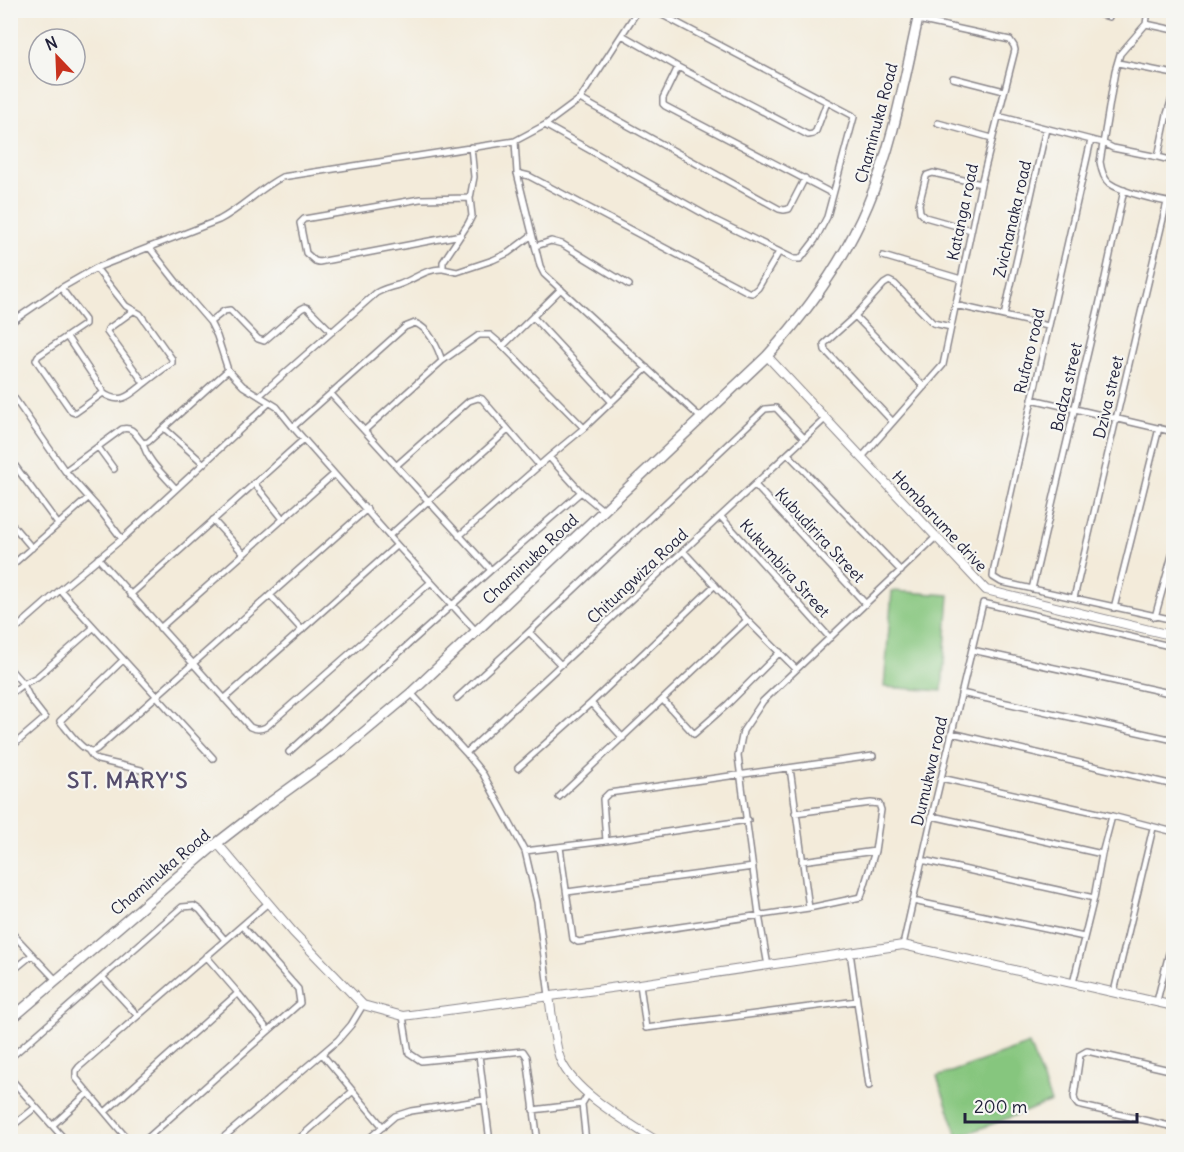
<svg xmlns="http://www.w3.org/2000/svg" width="1184" height="1152" viewBox="0 0 1184 1152" font-family="Delius,sans-serif">
<style>
.green{fill:#86c67e;stroke:#54745c;stroke-width:1.5}
.lines{fill:none;stroke-linecap:round;stroke-linejoin:round}
.street-casing{stroke:#8a868a;stroke-width:8}
.secondary-casing{stroke:#8a868a;stroke-width:10}
.primary-casing{stroke:#8a868a;stroke-width:12}
.street{stroke:#fff;stroke-width:5}
.secondary{stroke:#fff;stroke-width:8}
.primary{stroke:#fff;stroke-width:9}
.labels{text-anchor:middle;dominant-baseline:central;stroke-width:4.5;stroke-linejoin:round;paint-order:stroke}
.street-label{font-size:16px;fill:#22223b;stroke:#f6f6f2}
.district-label{font-size:22px;font-weight:bold;letter-spacing:1.5px;fill:#554d6c;stroke:#f6f6f2}
</style>
<rect width="100%" height="100%" fill="#f6f6f2"/>
<filter id="ink" filterUnits="userSpaceOnUse"><feTurbulence type="fractalNoise" baseFrequency=".0167" numOctaves="2"/><feDisplacementMap in="SourceGraphic" scale="12" xChannelSelector="R" yChannelSelector="G"/><feConvolveMatrix kernelMatrix="1 2 1 2 8 2 1 2 1" color-interpolation-filters="sRGB"/></filter>
<filter id="wash" filterUnits="userSpaceOnUse"><feTurbulence type="fractalNoise" baseFrequency=".008" numOctaves="4" result="noise"/><feDisplacementMap in="SourceGraphic" scale="24" xChannelSelector="R" yChannelSelector="G"/><feGaussianBlur stdDeviation="1.35" result="paint"/><feColorMatrix in="noise" values="0 0 0 0 0 0 0 0 0 0 0 0 0 0 0 0 0 1.4 0 .05"/><feComposite in="paint" operator="in"/></filter>
<g filter="url(#wash)">
<rect width="100%" height="100%" fill="#f3ebda"/>
<path class="green" d="M892 591 949 595 942 691 884 687Z
M1029 1044 1051 1102 958 1137 937 1077Z"/>
</g>
<g filter="url(#ink)">
<g class="lines">
<g class="street-casing">
<path id="street" d="M1084 10 1109 17
M1148 10 1146 24 1120 54 1115 71 1100 162C1101 168 1104 179 1109 183 1121 192 1159 201 1174 203
M1146 24 1174 30
M622 35 678 67 808 135 813 134 816 131 827 102
M1118 63 1174 74
M678 67 663 98V104L665 106 833 194
M953 78 1004 91
M580 99 779 209 784 210 789 209 805 178
M1167 114 1174 92
M998 116 1103 143 1113 148 1158 157
M1174 116 1167 114 1158 157 1174 161
M938 123 992 138
M545 125 580 99 638 10
M1091 140 994 568 993 577 1001 582 1174 620
M515 141 545 125 713 219 794 259H800L802 257 815 240 827 217 854 117 852 115 653 10
M471 147 474 177 470 198 472 216 468 224 443 262V269L457 272 493 260 508 253 532 235
M517 173 529 176 748 292 752 293 758 288 779 252
M971 230 925 217 920 212 919 204 926 177 927 175 933 173 981 184
M461 235 319 262 315 261 306 253 300 223 304 219 420 199 470 198
M536 246 551 241 562 244 629 285
M149 247 185 293 210 322 217 336 228 370 243 386 277 407 293 427 397 545 476 631
M883 256 961 279
M96 268 126 306 140 314 172 359V363C163 369 154 376 145 383 131 394 121 406 103 393
M61 288 85 320V324L38 356 36 360 72 412 75 413 103 393V391L67 337
M955 305 1048 326
M133 311 108 329 107 332 144 383
M855 316 924 387
M1004 316 1046 129
M533 317 611 401
M210 322 224 311 230 310 258 339 264 341 301 309 305 307 308 308 332 332
M10 323 61 288 96 268 219 220C242 208 259 189 282 177L515 141 517 173 540 266 544 274 702 419
M503 346 561 289
M442 361 479 335H490L503 346 584 428
M10 392 65 471 99 509 122 539
M331 394 491 570
M260 395 376 293C383 289 390 287 398 285 413 280 427 268 443 269
M1032 399 1174 432
M893 422 825 350 824 344 855 316 884 284 889 281 895 284 933 323 951 327
M293 427 405 327 415 323C429 328 438 348 442 361L365 430
M164 428 203 463
M143 443C147 461 164 475 175 488
M98 447 114 469
M788 454 901 571
M549 457 584 428 647 368
M862 457 943 365 981 184 1015 50 1014 46 1010 40 918 20
M10 459 58 524
M397 465 469 401 478 398 482 399 539 465
M65 471 122 429C133 426 136 436 143 443L148 442 228 370
M254 483 283 519
M755 485 866 604
M581 492 604 511
M721 517 830 638
M213 520 244 554
M10 522 32 548
M390 535 508 430
M683 551 747 620 796 669
M98 558 250 727C256 730 260 730 266 727L431 582
M10 567 88 498
M1032 589 1100 301 1124 190
M60 590 213 758
M130 595 304 439
M270 595 302 630
M1074 598 1167 202
M1114 608 1159 428
M1155 617 1174 548
M160 628 334 474
M529 632 561 665
M10 634 60 590 122 539 269 403
M972 650 1174 694
M122 661 60 721C66 728 79 747 88 750 92 752 93 751 97 749L367 509
M10 669 23 684 31 700 45 718 10 748
M411 693 466 753 483 774 525 851 537 902 549 996
M961 693 1174 740
M10 694 23 684 37 677 93 628
M457 698 529 632 765 409 776 408 804 438
M224 699 397 545
M663 700 694 734 728 704 780 652
M591 703 623 738
M952 733 1174 785
M88 750 93 757 98 760 141 770
M289 752 491 570 581 492 549 457 459 536
M466 753 826 418
M518 768 591 703 715 585
M790 768 809 908
M941 778 1112 816 1174 832
M559 797 747 620
M932 816 1102 854
M606 841 603 799 609 793 873 756
M560 847 573 939 578 942 809 908 861 897 875 851 881 810 879 804 871 803 795 813
M525 851 606 841 748 820
M922 860 1094 898
M802 861 875 851
M567 892 753 867
M913 901 1084 937
M10 931 57 981
M903 945 932 816 983 603 1174 647
M850 952 869 1086
M768 966 759 915 738 756 743 731 763 701 937 536
M10 973 32 955
M103 978 137 1015
M1073 983 1094 898 1102 854 1112 816
M640 984 646 1028 857 1001
M1114 992 1153 828
M238 993 268 1030
M1157 1001 1174 933
M403 1016 409 1053 421 1061 523 1051 527 1057 538 1142
M322 1054 383 1127
M479 1055 490 1142
M10 1058 182 907 194 906 200 910 225 940
M1174 1071 1087 1051 1080 1055 1074 1096 1075 1101 1078 1105 1174 1127
M10 1078 67 1142
M582 1104 586 1142
M533 1110 582 1104 588 1094
M105 1112 238 993 206 956
M53 1125 88 1093
M10 1128 36 1107
M130 1142 76 1078V1071L79 1067 268 903
M143 1142 300 1003 298 989 242 926
M218 1142 338 1040 351 1025 363 1005
M295 1142 353 1091
M365 1142 395 1116 411 1111 484 1100
M1173 1142 1174 1140"/>
</g>
<g class="secondary-casing">
<path id="secondary" d="M767 356 986 590 1174 636
M217 843 293 932 363 1005 403 1016 640 984 903 945 1174 1006
M549 996C552 1014 554 1045 561 1061 576 1094 628 1122 658 1142"/>
</g>
<g class="primary-casing">
<path id="primary" d="M10 1020 217 843 257 812 344 749 411 693 767 356C808 311 844 261 868 204 894 143 905 75 920 10"/>
</g>
<use href="#street" class="street"/>
<use href="#secondary" class="secondary"/>
<use href="#primary" class="primary"/>
</g>
</g>
<g class="labels">
<g class="street-label">
<text transform="translate(876 123) rotate(-75)">Chaminuka Road</text>
<text transform="translate(962 212) rotate(-78)">Katanga road</text>
<text transform="translate(1012 219) rotate(-77)">Zvichanaka road</text>
<text transform="translate(1029 351) rotate(-77)">Rufaro road</text>
<text transform="translate(1066 387) rotate(-77)">Badza street</text>
<text transform="translate(1108 397) rotate(-77)">Dziva street</text>
<text transform="translate(940 521) rotate(47)">Hombarume drive</text>
<text transform="translate(820 535) rotate(47)">Kubudirira Street</text>
<text transform="translate(530 559) rotate(-43)">Chaminuka Road</text>
<text transform="translate(785 568) rotate(48)">Kukumbira Street</text>
<text transform="translate(637 576) rotate(-43)">Chitungwiza Road</text>
<text transform="translate(929 771) rotate(-77)">Dumukwa road</text>
<text transform="translate(160 872) rotate(-40)">Chaminuka Road</text>
</g>
<g class="district-label">
<text x="128" y="780">ST. MARY'S</text>
</g>
</g>
<rect width="1184" height="1152" fill="none" stroke="#f6f6f2" stroke-width="36"/>
<g transform="translate(57 57) rotate(337)"><circle r="28" fill="#f6f6f2" stroke="#a1a1a9" stroke-width="1.5"/>
<path d="M0-4.5L10 22L0 15L-10 22Z" fill="#c8321e"/>
<text y="-9" font-size="16" font-weight="bold" text-anchor="middle" fill="#22223b">N</text>
</g>
<path d="M965 1113v9h172v-9" fill="none" stroke="#22223b" stroke-width="3"/>
<text x="974" y="1113" font-size="18" fill="#22223b" stroke="#f6f6f2" stroke-width="4.5" paint-order="stroke">200 m</text>
</svg>
